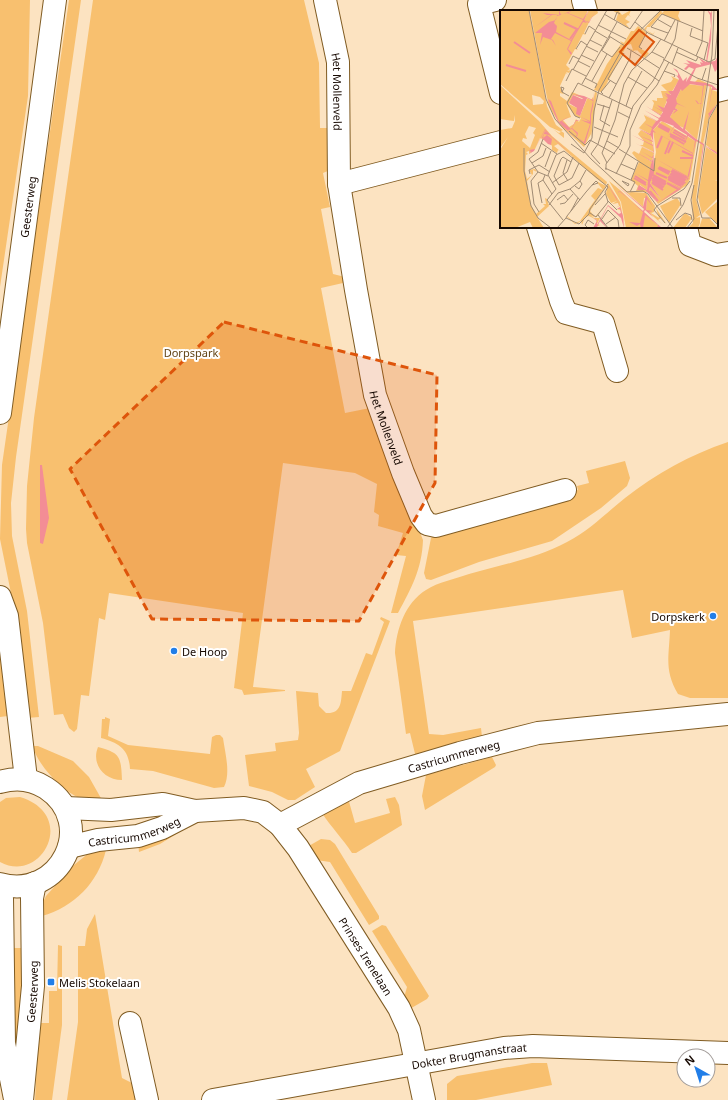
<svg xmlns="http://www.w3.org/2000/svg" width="728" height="1100" viewBox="0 0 728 1100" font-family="'Noto Sans',sans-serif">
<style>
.green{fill:#f8c06f}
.water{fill:#f38d95}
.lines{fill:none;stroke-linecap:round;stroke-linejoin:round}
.minor-casing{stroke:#805c23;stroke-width:24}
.secondary-casing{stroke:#805c23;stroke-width:24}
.minor{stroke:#fff;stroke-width:22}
.secondary{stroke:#fff;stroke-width:22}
.marked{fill:#de550b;fill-opacity:0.2;stroke:#de550b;stroke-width:3;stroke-dasharray:8 5;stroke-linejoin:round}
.poi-dot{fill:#217ee8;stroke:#fff;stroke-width:1.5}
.labels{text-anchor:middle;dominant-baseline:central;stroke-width:4;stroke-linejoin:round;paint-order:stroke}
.street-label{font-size:11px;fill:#160800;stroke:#fff}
.park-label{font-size:11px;fill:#634516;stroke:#fff}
.poi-label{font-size:11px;fill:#160800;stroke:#fff;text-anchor:start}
.inset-river{fill:none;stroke:#f38d95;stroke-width:2}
.inset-road{fill:none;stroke:#a08b74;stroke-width:1}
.view{fill:#de550b;fill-opacity:0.15;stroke:#de550b;stroke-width:2}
.inset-edge{fill:none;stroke:#160800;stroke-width:2}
</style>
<rect width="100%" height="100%" fill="#fce3c1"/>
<path class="green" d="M0 0H30L28 96 0 287Z
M69 0H81L16 457 11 503 12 536 27 611 39 717 27 718 15 613 0 539 2 465Z
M93 0H304L319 63 320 128H328L330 170 323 173 330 207 321 209 333 274 345 277 343 283 321 288 345 413 370 408 423 540C422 569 411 589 398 613H391L406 556 396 555 403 533 378 526 379 515 374 512 377 484 355 473 283 463 253 687 285 690V691L244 695 242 690 234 688 243 613 109 593 105 620 99 618 89 696 81 695 77 729 74 732 69 728 63 714 54 715 43 623 27 543 26 529 27 486 34 418Z
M728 442V698H690L678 694C664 670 669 657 670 630L632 638 623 590 413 621 429 734 443 735 481 728 482 737 416 758 410 733 406 734 395 653C396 630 405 603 426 590 438 582 455 579 469 574 501 565 537 558 567 542 589 531 606 513 625 498 657 473 690 455 728 442Z
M625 461 630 478 627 486 601 508 552 541 479 562 431 580 426 579 424 573 431 538 434 536 572 499 571 492 578 490 577 486 589 483 586 471Z
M381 617 390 621 340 751 306 769 315 787 295 800H288L272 792 249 786 245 755 276 751 275 743 298 740 299 733 296 691 318 693 319 706 326 713C341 714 341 703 342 691H351L366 653 372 655 384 622 380 619Z
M0 642 8 716 0 717Z
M105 717 110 719 108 736 128 745 210 754 212 737 216 735H220L223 738C225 753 231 773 224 787L214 788 153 771 130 769C129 749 119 743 101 738L102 719H105Z
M33 746H38L73 761 89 777 102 800C96 800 89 801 83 799 66 795 36 764 33 746Z
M98 747C120 753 121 756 122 780 104 780 91 764 98 747Z
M492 757 496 765 495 767 425 810 422 796 426 775Z
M20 797C79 815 41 885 0 862V802L6 798Z
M395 797 399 805 402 825 356 853H352C343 839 331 827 322 813L348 798 355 823 390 813 386 799Z
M191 825 160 844 139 852 138 842Z
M321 839 330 840 335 844 379 916V919L369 925 330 862 316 860 307 847Z
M106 850C98 883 74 907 42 916L41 906 46 896 74 865 90 852Z
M95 914 122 1078 134 1084 137 1100H67L78 1022V946H85L87 929Z
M382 925 386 926 429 996 427 999 408 1010 403 1001 407 987 372 931Z
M58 945 62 946V1025L52 1100H35L39 1023H49V991H57Z
M12 948H22L24 1041 18 1045 15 1044Z
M532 1063H547L552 1085 476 1100H447V1084L457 1076Z"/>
<path class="water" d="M40 465H42L49 518 43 544 40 543Z"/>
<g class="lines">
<g class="minor-casing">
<g id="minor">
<path id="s1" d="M325 0 338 62 339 184 356 290 375 395 403 473 421 516 427 524 436 526 565 490"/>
<path d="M495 0 479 4 501 93"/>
<path d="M583 0 586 11"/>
<path d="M717 91 728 88"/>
<path d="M339 184 501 142"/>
<path d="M538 227 561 301 566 313 603 323 617 371"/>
<path d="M686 227 690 245 716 255 728 253"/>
<path id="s2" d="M66 808 111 810 163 804 195 811 244 808 263 812 280 825 359 783 460 753 538 733 728 714"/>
<path id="s3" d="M280 825 298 848 399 1008 409 1030 424 1100"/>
<path id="s4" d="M69 847 98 840 138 836 162 828 195 811"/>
<path d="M130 1023 147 1100"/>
<path id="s5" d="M213 1100 504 1048 533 1046 728 1053"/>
</g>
</g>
<g class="secondary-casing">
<g id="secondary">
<path id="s6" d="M0 413 55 0"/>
<path d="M0 597 7 616 26 779"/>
<path d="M0 782C17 777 32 779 46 788 99 823 60 901 0 884"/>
<path d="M0 894 2 898 4 1043 15 1099"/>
<path id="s7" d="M22 1100 33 986 32 898 35 883"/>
</g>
</g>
<use href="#minor" class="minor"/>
<use href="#secondary" class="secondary"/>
</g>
<path class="marked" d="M224 322 437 375 435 483 359 621 152 619 70 469Z"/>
<g class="poi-dot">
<circle cx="713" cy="616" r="4"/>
<circle cx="174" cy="651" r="4"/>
<rect x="47" y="978" width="8" height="8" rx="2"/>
</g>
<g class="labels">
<g class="street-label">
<text stroke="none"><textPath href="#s1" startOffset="93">Het Mollenveld</textPath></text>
<text stroke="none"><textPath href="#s6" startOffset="208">Geesterweg</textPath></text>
<text stroke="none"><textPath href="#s1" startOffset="434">Het Mollenveld</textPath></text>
<text stroke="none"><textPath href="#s2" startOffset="408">Castricummerweg</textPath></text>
<text stroke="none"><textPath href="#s4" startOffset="67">Castricummerweg</textPath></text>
<text stroke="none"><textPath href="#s3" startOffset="157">Prinses Irenelaan</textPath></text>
<text stroke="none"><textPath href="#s7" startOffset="109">Geesterweg</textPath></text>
<text stroke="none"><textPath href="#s5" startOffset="260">Dokter Brugmanstraat</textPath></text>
</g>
<g class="park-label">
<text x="191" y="352">Dorpspark</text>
</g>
<g class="poi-label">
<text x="705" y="616" text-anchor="end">Dorpskerk</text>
<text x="182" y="651">De Hoop</text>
<text x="59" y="982">Melis Stokelaan</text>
</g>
</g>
<g transform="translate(500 10)">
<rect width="218" height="218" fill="#fce3c1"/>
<path d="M0 0H29L47 96 56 115 63 120 61 121 64 123V128L53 119 59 123 61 122 50 117 0 74ZM32 85 40 87 44 91 43 94 33 95ZM30 0H88L84 10 89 0H97L98 3 91 8 84 23 86 25 83 24 76 38 78 40 75 39 66 55 70 59 67 61 71 60 69 63 66 62 68 65 66 63 60 76 64 84 60 83V86L67 91 72 82 91 90 93 87V91L95 82 92 80 97 83 91 128V124L84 137 61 116 49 97 39 49 47 45 39 49ZM73 85 87 89 80 106 77 104V98L69 94ZM66 93 75 106 81 108 79 112 76 109 74 114 69 117 63 110 71 107ZM112 0H118L122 5 131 0 129 5 131 7 128 5 125 9 130 12 126 14 130 19 116 10 118 4ZM161 0 162 3 165 0H180L178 6 181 12 161 4 150 17H147L146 20 153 24 155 21 153 25 144 19ZM138 16 146 22 139 38 149 43 145 48 137 40 135 42 136 40 133 41 127 37 133 40 131 34 127 35 105 77 101 82 94 80 107 54 121 34 123 35 120 31 124 33 131 21H134ZM171 66 179 70 168 88 161 105 152 100 154 93 152 90 157 91V88H163L161 81H167L161 75 171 72 173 69ZM198 69 207 73 190 169 187 175 158 194 149 180 150 177 161 189 150 173 156 142 153 120 162 111 195 131 197 130 184 118 175 114 170 107 174 100H178L175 98 176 89 181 79 187 74 203 76 206 73H194ZM0 75 39 111 52 126 107 172 106 175 97 169 58 134 54 136 60 141 58 140 57 143 52 140V136L49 132 40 128 35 139 29 144V141L26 142 28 144 26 145 25 161 27 169 32 165 29 160 35 159 37 162 33 160V164L27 171 31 195 36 204 45 196 43 194H46L45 188 47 189 49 196 37 207 44 218H33L30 212 15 218H0V140L8 127 0 138V120L12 118 15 111V105L14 111 0 109ZM29 116 36 118 33 123 35 125 30 138 22 131 23 128 27 129 25 124ZM210 75 212 80 218 82V92L209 108 203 134 196 189 200 205 196 208 200 207V213L198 218H188L193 213 192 184ZM218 94 217 99 218 144 206 135 210 108ZM144 105 156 111 150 124 139 118 146 110ZM141 120 151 126 154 142 140 135H143L144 131 138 124ZM142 137 154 143 152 151 144 147 152 152 147 180 140 175 137 180H145L148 182 131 183 127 181H136L138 176 131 170 139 152 132 143 134 141 139 144ZM206 137 218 145V169L215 171 218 170V188L202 204 198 187ZM107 165 129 183H146L155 196 154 202 151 203 159 208 156 198 167 215 161 208 158 210 162 214 146 200 147 188H144L143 197ZM96 171 106 176 90 200 107 177 90 201 95 207 105 196 96 207H94L90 205 94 208H100L97 214 100 215 94 218 97 210 89 206 85 207 82 215 81 211 78 213 75 214 67 207V206L75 213 80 211 95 190 91 186 98 178 103 180ZM109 171 120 180 161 218H126L121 192ZM108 173 120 192 123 207 125 218 121 200 116 199H120V196L115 198 119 196 118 193 112 194 117 191 111 193 106 184ZM177 188 181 194 169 213 160 196ZM218 191V215L205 202ZM185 203 192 208 185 218H173ZM209 208 218 218H199L202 209Z" fill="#f8c06f" fill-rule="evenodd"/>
<path d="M59 0 61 5 73 0 68 3 83 9 89 0 84 10 89 12 96 0 89 13 84 10 87 13 83 12 73 29 68 39 72 43 71 45 67 39 71 31 55 23 51 29 53 30 56 36 52 30 43 27 40 35 42 23H35L49 12 56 10 57 5H52L35 17 51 5H47L43 3 59 5ZM67 3 83 10 71 30 56 22 57 16 54 13 57 6ZM207 0 211 3 212 0 211 30 207 52 215 51 218 46V58L215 62 212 54 196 58 190 71 206 73 212 75 218 80H212L208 104 216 95 208 109 209 105 208 104 212 77 204 75 196 129 204 134 208 110 204 135 215 141 218 144V145L204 135 198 174 203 135 196 131 186 173 158 193 145 180H137L139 175 147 180 148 171 135 163 148 170 151 154 134 145 151 154 152 152 136 142 152 151 153 148 141 141 152 148 154 143 135 133 153 142V136L132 125 153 135V132L138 125 153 131 151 126 138 118 150 124 151 121 144 117 151 121 152 118 144 113 152 117 156 111 142 103 157 111 159 109 144 100 159 108 161 106 146 96 161 105 163 102 153 96 163 101 157 95 164 98 167 92 155 87 167 92 166 90 168 88 163 84 168 87 165 83 171 85 164 81 171 85 168 81H173L179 69 176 65 178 66V63L173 58 177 60 183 71 187 67 186 72 194 59 189 57 186 60 184 59 188 55 183 53 190 54 186 50 201 55 200 52 203 53 199 48 206 52 211 16 210 5ZM190 74 203 76 201 93 199 94 197 91 195 90 198 94H201L196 129 185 120 189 101 183 119 170 107 174 100H176L174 102 173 104 178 100 175 98 177 94 180 95 178 98 180 95 187 98 177 93 176 89 181 79 182 81 192 87 182 81ZM161 111 174 116 167 128 174 117 187 125 183 137 188 126 195 131 193 143 157 123 193 144 189 167 156 149 189 168 181 178 167 171 181 179 158 193 149 180 150 177 161 189 150 173 154 163 153 122 156 123 153 120ZM94 82 93 96 91 105V113L85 134 77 127 76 126 77 124 72 119 68 120 76 128 58 112 48 89 51 91 59 112 70 106 62 111 71 119 76 110 80 111H76L72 118 78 123 77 127 84 132 90 114 81 110 90 112 81 107 90 111V105L93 91 87 88 80 106 76 104 77 98 69 93 73 85 82 89 83 88H82L73 84 84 86 93 90ZM45 119 51 126 74 147 49 125 44 124 43 128 47 125 52 129 51 135 48 134 42 128 45 121 47 123 45 120 35 139 34 141 29 144 31 142 29 140 35 139ZM115 174 143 197 146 185 153 197 147 189 146 200 153 201 149 202 153 207 145 200 144 202 162 218H157L158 215 145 205 143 218H141L140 214 137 216 129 212 140 213 143 202 120 181 118 183 119 181 143 201 144 199ZM108 175 116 187 119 194 123 206 124 218 121 208 108 196 101 209 107 218 100 211 97 217 93 218 97 211 93 208 97 210V215L108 195 119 204 121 203 120 199H117L120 197 118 192Z" fill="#f38d95" fill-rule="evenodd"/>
<path class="inset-river" d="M64 13 77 19 70 29M14 32 30 43M6 55 26 61M159 114 170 120M158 116 169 122M174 120 186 127M173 122 185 129M170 124 186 132M170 126 184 134M157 138 162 126M182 141 193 146M168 143 173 132M165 144 170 131M180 148H193M159 157 170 162M158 158 169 164M172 160 187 168M171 161 186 170M156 163 167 168M171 163 185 171M170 164 185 173M153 165 166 172M135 166 146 173M169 166 184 174M153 167 166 174M168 167 183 175M134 168 146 175M152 168 165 175M168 169 181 176M152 170 164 177M152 172 163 178M152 173 163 180M167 173 178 179M150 181 158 191"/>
<path class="inset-road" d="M29 0 46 89 55 109 91 149 127 182 143 181 148 184 173 218M104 4 130 19 143 0M157 9 171 17M114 10 117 2 120 4M135 12 148 23 209 52 215 49 218 14M98 15 126 29M192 18 190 26 208 33 204 50M95 21 107 28M168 23 151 17 162 4 203 21M85 24 89 16 95 20M109 26 125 36M90 30 102 36M164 31 175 10M86 36 98 42M127 38 145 49M76 39 81 31 87 35M142 39 139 37 147 22M101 40 112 47 120 37M102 40 110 27M152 42 164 48M176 42 196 51 198 47M81 45 94 51M123 45 159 71M196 46 202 32 204 0M145 49 159 58M163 49 197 68 218 75M78 51 90 57M69 54 73 46 79 49M172 54 178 38M73 60 107 0M164 61 175 65 174 67M128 67 147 78M85 68 97 74 95 78M202 70 206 58M66 71 72 59 86 66M92 71 107 44M82 74 117 12M116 74 108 69 124 43M62 82 61 77 64 78 62 82 69 86M103 84 101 82 110 71M109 88 130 48 131 41M218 93 209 109 197 190 202 208H211L218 215M97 94 110 98M104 95 100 110 110 116M126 96 131 81 142 61M118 102 130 108M80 108 75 106 67 93 78 73 132 99M94 117 118 127M69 121 85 135 90 130 115 144M43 129 38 142 29 149 38 162 48 166M107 131 119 138M41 133 57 144M71 134 84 143M98 134 112 90M24 138V161L31 196 38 208 51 218M119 139 154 161 155 148M84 143 92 128 94 101 99 80 124 36 161 0M91 144 100 154M91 144 98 134M67 150 63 163 68 171M71 152 63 147 61 149 54 166 59 175 72 168 79 153M32 153 43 146 46 138M107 153 102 143 115 110 124 74 132 60 152 42 161 29M121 154 135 160M45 157 51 141M105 158 135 172 130 182M106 160V154L120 135 133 96 153 71 175 29 178 11M38 162 31 171 34 194 39 202M30 164 29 160 39 155 50 162M116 164 130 136V120L141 95 157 75 169 52M43 170 52 184M131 170 138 152M122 171 129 174 128 176ZM52 173 67 162 73 147M75 176 79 179 82 174 80 171M172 188H180L181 196M57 190 64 185 68 190M80 190 70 179 80 171 86 160M108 191 117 200M42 193 38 173 43 170 45 165M60 194 65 193 73 184M49 195 58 183 70 179M95 195 105 184M157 196 154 200 165 213M157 196 184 179 190 171M71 201 78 188M98 205 108 218M66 208 67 206 86 182 93 174 96 171 98 173 92 175M102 209 108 200 118 210 119 218M63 210 47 190 56 179 48 165 56 145 64 141 108 177 105 182 108 192 96 207 90 203M176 210 185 203 191 205 192 210M106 214 116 207M57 218 66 208 79 214 89 204 90 199 108 174M88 218 85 215 88 210 94 214M167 218 183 195 192 173 212 45 214 0M187 218 194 209 191 190 194 175"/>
<path class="view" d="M139 20 154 32 135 55 120 42Z"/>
<rect width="218" height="218" class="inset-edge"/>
</g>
<g transform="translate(696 1068) rotate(321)"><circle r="19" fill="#ffffff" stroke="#a29c99"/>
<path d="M0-3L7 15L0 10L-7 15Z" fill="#217ee8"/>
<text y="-6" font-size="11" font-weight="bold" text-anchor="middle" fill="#160800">N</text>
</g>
</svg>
